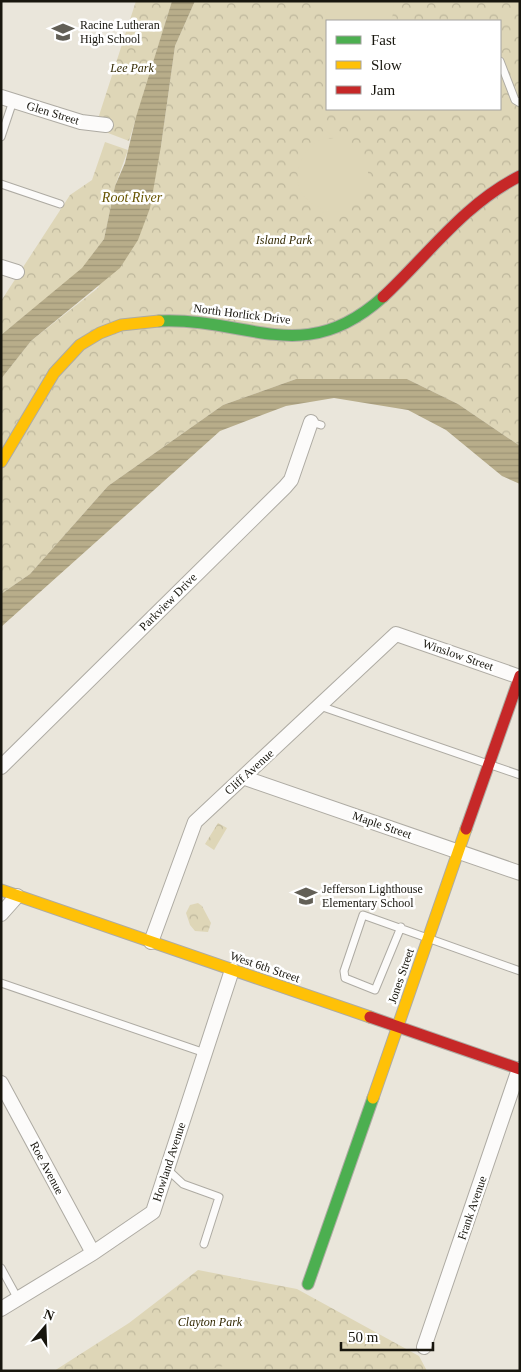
<svg xmlns="http://www.w3.org/2000/svg" width="521" height="1372" viewBox="0 0 521 1372" font-family="Georgia,serif">
<style>
.park{fill:url(#park-crowns);fill-rule:evenodd}
.garden{fill:#ded6b7}
.water{fill:url(#water-rules)}
.lines{fill:none;stroke-linecap:round;stroke-linejoin:round}
.lane-casing{stroke:#aeaba3;stroke-width:9}
.street-casing{stroke:#aeaba3;stroke-width:16}
.fast-casing{stroke:#aeaba3;stroke-width:13}
.slow-casing{stroke:#aeaba3;stroke-width:13}
.jam-casing{stroke:#aeaba3;stroke-width:13}
.lane{stroke:#fcfbfa;stroke-width:7}
.street{stroke:#fcfbfa;stroke-width:14}
.fast{stroke:#4caf50;stroke-width:11}
.slow{stroke:#ffc107;stroke-width:11}
.jam{stroke:#c62828;stroke-width:11}
.labels{text-anchor:middle;dominant-baseline:central;stroke-width:5;stroke-linejoin:round;paint-order:stroke}
.poi-label{font-size:12px;fill:#18160e;stroke:#fff;text-anchor:start}
.park-label{font-size:12px;font-style:italic;fill:#342a03;stroke:#fff}
.street-label{font-size:12px;fill:#18160e;stroke:#fff}
.water-label{font-size:14px;font-style:italic;fill:#675400;stroke:#fff}
</style>
<defs>
<pattern id="park-crowns" width="20" height="18" patternUnits="userSpaceOnUse" patternTransform="scale(1.25)"><rect width="20" height="18" fill="#ded6b7"/><path d="M2 6a3 3 0 1 1 6 0M12 15a3 3 0 1 1 6 0" fill="none" stroke="#beb79c"/></pattern>
<pattern id="water-rules" width="6" height="5" patternUnits="userSpaceOnUse" patternTransform="scale(1.25)"><rect width="6" height="5" fill="#b8ad8a"/><path d="M0 2.5h6" fill="none" stroke="#9d9476"/></pattern>
</defs>
<rect width="100%" height="100%" fill="#eae6db"/>
<path class="park" d="M136 1H172L129 141 95 128Z
M195 1H520V446L458 404 407 379H296L223 405 108 486 30 574 1 594V379L31 341 98 288 161 146 175 46ZM327 21H500V109H327Z
M105 142 128 150 115 186 104 239 82 269 1 335V301L70 195 92 180Z
M218 823 227 828 214 850 205 844Z
M198 903 202 906 211 923 208 932 195 931 190 925 186 913 190 905Z
M198 1270 297 1289 419 1356 427 1371H54L129 1323Z"/>
<path class="garden" d="M327 1H394L392 21H328L325 11Z
M331 123 368 160V181L328 221 321 215 325 210C316 206 306 201 301 192 292 175 302 150 318 141 322 139 329 139 334 138L324 129Z
M259 1358 262 1371H201Z"/>
<path class="water" d="M172 1H195L175 46 161 146 150 208 138 240 120 268 31 341 1 379V335L82 268 104 239 115 186 125 163 136 117Z
M296 379H407L458 404 520 446V484L502 476 446 430 408 410 334 398 286 406 220 431 1 627V594L30 574 108 486 223 405Z"/>
<g class="lines">
<g class="lane-casing">
<path id="lane" d="M500 61 515 100 520 103
M1 137 13 101
M1 184 60 204
M311 422 321 425
M320 706 520 775
M401 927 375 990 345 978 344 971 363 915 520 971
M1 983 205 1053
M167 1169 183 1184 219 1197 204 1244
M1 1268 18 1299"/>
</g>
<g class="street-casing">
<path id="street" d="M1 97 81 122 106 125
M1 267 17 272
M1 767 285 487 291 480 311 422
M245 778 520 873
M1 914 17 896
M151 942 195 822 396 634 520 677
M1 1083 93 1253
M1 1309 93 1253 153 1212 232 970
M424 1347 519 1069"/>
</g>
<g class="fast-casing">
<path id="fast" d="M159 321C249 317 303 369 383 297
M308 1284 373 1098"/>
</g>
<g class="slow-casing">
<path id="slow" d="M1 462 54 373 80 345 100 333 121 325 159 321
M1 890 370 1017
M373 1098 466 829"/>
</g>
<g class="jam-casing">
<path id="jam" d="M383 297C428 255 464 204 520 176
M466 829 520 676
M370 1017 520 1069"/>
</g>
<use href="#lane" class="lane"/>
<use href="#street" class="street"/>
<use href="#fast" class="fast"/>
<use href="#slow" class="slow"/>
<use href="#jam" class="jam"/>
</g>
<defs>
<g id="school-bare" transform="scale(1.725)"><path d="M0-5L7-2L0 1L-7-2ZM-4 1L0 2.5L4 1V4Q0 6-4 4Z" fill="#625f56" stroke="#fff" stroke-width="2.5" paint-order="stroke"/></g>
</defs>
<g fill-rule="evenodd">
<use href="#school-bare" x="63" y="32"/>
<use href="#school-bare" x="306" y="896"/>
</g>
<g class="labels">
<g class="poi-label">
<text x="80" y="25">Racine Lutheran<tspan x="80" dy="14">High School</tspan></text>
<text x="322" y="889">Jefferson Lighthouse<tspan x="322" dy="14">Elementary School</tspan></text>
</g>
<g class="park-label">
<text x="132" y="68">Lee Park</text>
<text x="284" y="240">Island Park</text>
<text x="210" y="1322">Clayton Park</text>
</g>
<g class="street-label">
<text transform="translate(53 113) rotate(17)">Glen Street</text>
<text transform="translate(242 314) rotate(7)">North Horlick Drive</text>
<text transform="translate(168 602) rotate(-45)">Parkview Drive</text>
<text transform="translate(458 655) rotate(19)">Winslow Street</text>
<text transform="translate(249 772) rotate(-42)">Cliff Avenue</text>
<text transform="translate(382 825) rotate(19)">Maple Street</text>
<text transform="translate(265 967) rotate(19)">West 6th Street</text>
<text transform="translate(401 976) rotate(-71)">Jones Street</text>
<text transform="translate(169 1162) rotate(-72)">Howland Avenue</text>
<text transform="translate(47 1168) rotate(62)">Roe Avenue</text>
<text transform="translate(472 1208) rotate(-71)">Frank Avenue</text>
</g>
<g class="water-label">
<text x="132" y="197">Root River</text>
</g>
</g>
<rect width="521" height="1372" fill="none" stroke="#18160e" stroke-width="5"/>
<rect x="326" y="20" width="175" height="90" fill="#ffffff" stroke="#a3a29f"/>
<rect x="336" y="36" width="25" height="8" fill="#4caf50" stroke="#a3a29f"/>
<text x="371" y="45" font-size="15" fill="#18160e">Fast</text>
<rect x="336" y="61" width="25" height="8" fill="#ffc107" stroke="#a3a29f"/>
<text x="371" y="70" font-size="15" fill="#18160e">Slow</text>
<rect x="336" y="86" width="25" height="8" fill="#c62828" stroke="#a3a29f"/>
<text x="371" y="95" font-size="15" fill="#18160e">Jam</text>
<g transform="translate(45 1327) rotate(19)" stroke="#ffffff" stroke-width="4" paint-order="stroke">
<path d="M0-4L9 19L0 12L-9 19Z" fill="#18160e"/>
<text y="-8" font-size="14" font-weight="bold" text-anchor="middle" fill="#18160e">N</text>
</g>
<path d="M341 1342v8h92v-8" fill="none" stroke="#18160e" stroke-width="2.5"/>
<text x="348" y="1342" font-size="15" fill="#18160e" stroke="#ffffff" stroke-width="4" paint-order="stroke">50 m</text>
</svg>
